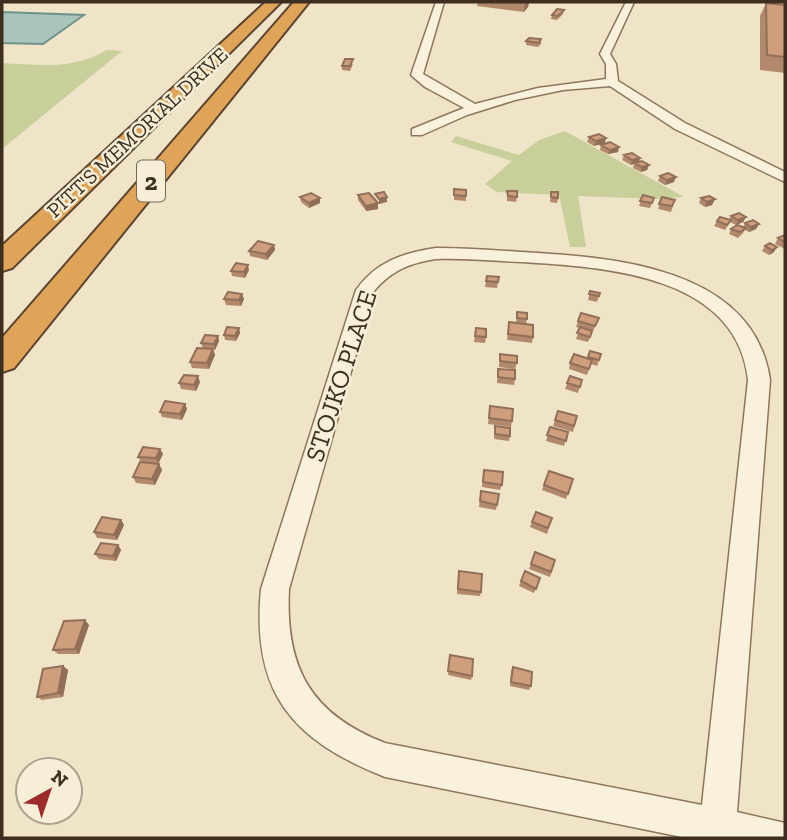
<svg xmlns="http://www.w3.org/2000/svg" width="787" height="840" viewBox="0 0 787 840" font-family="'Zilla Slab',serif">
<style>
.green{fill:#c9cf9b}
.water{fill:#a9c4bc;stroke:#6f938a;stroke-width:2}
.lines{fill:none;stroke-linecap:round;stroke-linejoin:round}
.minor-casing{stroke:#8d765c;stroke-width:3}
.motorway-casing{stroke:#5b4430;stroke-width:4}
.minor{fill:#faf1dc;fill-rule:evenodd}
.motorway{fill:#e0a458;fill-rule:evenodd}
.wall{fill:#b2896c}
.shaded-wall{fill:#916f58}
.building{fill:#cf9f7d;stroke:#916f58;stroke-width:2}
.labels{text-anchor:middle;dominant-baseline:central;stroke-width:5;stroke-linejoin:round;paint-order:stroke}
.far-street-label{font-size:21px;fill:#3d2e20;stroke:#f7eed8}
.shield{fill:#f7eed8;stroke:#756857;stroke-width:2}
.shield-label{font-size:24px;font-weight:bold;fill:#3d2e20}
.street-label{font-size:26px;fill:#3d2e20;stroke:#f7eed8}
</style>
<rect width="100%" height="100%" fill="#f0e4c8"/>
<path class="green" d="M107 50 122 51 2 149V63C40 65 73 70 107 50Z
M565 131 684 197 657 199 578 196 586 247H570L559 195 497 192 485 184 512 161 451 142 456 136 519 155 539 140Z"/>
<path class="water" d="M2 12 84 15 43 44 2 43Z"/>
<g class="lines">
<g class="minor-casing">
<path id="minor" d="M436 2H444L423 74 475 104 538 88 606 79V64L600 54 626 2H634L610 54 616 64 618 81 685 123 785 172V182L675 129 610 86 563 90 515 100 467 115 422 135H412V129L464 108 425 87 411 75Z
M436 248C464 248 492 250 521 252 610 257 754 266 770 380L737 812 785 823V838H687L385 777C292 740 251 693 261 589L356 290C376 262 402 253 436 248ZM436 259C465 258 493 261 522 262 603 267 737 274 748 380L702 805 385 743C310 714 285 667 289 589L374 291C391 271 409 263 436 259Z"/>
</g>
<g class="motorway-casing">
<path id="motorway" d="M266 2H281L12 268 2 271V246Z
M294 2H309L14 368 2 372V338Z"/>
</g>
<use href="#minor" class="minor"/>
<use href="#motorway" class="motorway"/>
</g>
<path class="wall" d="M478 2H529L528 7 524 12 477 6Z
M766 3 785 5V78V73L760 70V16Z
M564 10 563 14 557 20 551 19 552 15Z
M541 39V44L538 47 526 45V41Z
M353 64 350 71 342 70V66Z
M589 137 605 143 594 146 587 142Z
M601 145 618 152 608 154 600 150Z
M624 155 649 165 647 170 641 172 633 168 634 164 631 165 622 160Z
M660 176 674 182 665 185 658 181Z
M454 189 466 190V201L454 200Z
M507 191 517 197 516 202 507 201Z
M551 192 558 198 557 203 550 202Z
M358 195 378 209 366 211 358 200Z
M643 195 654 198 650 208 639 206Z
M300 197 320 198V203L309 208 301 202Z
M662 197 675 200 671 212 658 209Z
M701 198 715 199 712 205 705 207 699 203Z
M731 216 746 217 743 222 737 225 743 227 745 223 759 224 756 229 749 232 745 230 743 233 738 238 729 234 731 229 736 225 730 222 725 230 714 226 717 221 729 220Z
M785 235V249L775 244 778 238Z
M770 243 774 252 769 255 762 251 765 246Z
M274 245 275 250 267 260 250 256 249 251Z
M249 270 245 278 232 276 231 271Z
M487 276 499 277 497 288 485 287Z
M590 291 600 293 597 302 588 300Z
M242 294 244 299 241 306 226 305 224 299Z
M517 312 527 319 526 324 533 337 532 343 507 340 509 322 516 323Z
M599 318 588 342 576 339 580 328 576 327 578 321Z
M239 328 240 333 236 341 225 340 224 335Z
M476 328 486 337 485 343 474 342Z
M218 336 219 341 215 350 213 349 215 355 209 369 192 368 190 362 203 349 201 343Z
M590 351 599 360 597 366 591 364 587 375 569 369 570 363 587 358Z
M500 354 517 363 515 369 499 367Z
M498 369 515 379 514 385 497 383Z
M570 376 582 380 578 393 565 389Z
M200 382 196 391 181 389 179 383Z
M185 404 187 409 182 420 162 417 160 412Z
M490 406 512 421 511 427 488 424Z
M558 411 577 416 573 432 553 426Z
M495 426 510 436 509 441 494 439Z
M550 427 568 432 564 446 546 441Z
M160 449 163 454 158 464 141 462 138 457Z
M159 464 162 470 155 485 136 483 133 477Z
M549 471 573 479 566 499 542 490Z
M483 475 502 485 500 490 482 487Z
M481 491 499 494 496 510 479 507Z
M536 512 552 518 547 534 530 527Z
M121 520 124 525 117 540 97 538 94 532Z
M118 545 121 550 116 561 99 559 95 554Z
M535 552 555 560 550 577 529 569Z
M458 576 481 592 480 596 457 594Z
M540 578 534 593 519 586 521 581Z
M89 625 79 654H58L53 650Z
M450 655 472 676 471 680 448 675Z
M63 666 68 670 63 697 42 700 37 697Z
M513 667 531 686 529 690 510 686 511 671Z"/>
<path class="shaded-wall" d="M525 2H529L528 7 524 12Z
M606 138 605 143 594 146 596 141Z
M619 147 618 152 608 154 610 150Z
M640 158 639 163H635L634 164 631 165 632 160Z
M649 165 647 170 641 172 642 167Z
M676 177 674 182 665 185 667 180Z
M387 197V202L379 204V199Z
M320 198V203L309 208V203Z
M715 199 712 205 705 207 707 202Z
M378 203V209L366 211V206Z
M746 217 743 222 736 225 738 220Z
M759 224 756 229 749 232 751 227Z
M274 245 275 250 267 260 266 254Z
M777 247 774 252 769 255 772 250Z
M248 265 249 270 245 278 244 272Z
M242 294 244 299 241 306 239 300Z
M239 328 240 333 236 341 235 336Z
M218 336 219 341 215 350 214 344Z
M213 349 215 355 209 369 207 363Z
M198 376 200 382 196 391 194 385Z
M185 404 187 409 182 420 180 414Z
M160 449 163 454 158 464 156 458Z
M159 464 162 470 155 485 152 479Z
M121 520 124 525 117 540 114 535Z
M118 545 121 550 116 561 113 556Z
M85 620 89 625 79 654 75 649Z
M63 666 68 670 63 697 58 693Z"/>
<path class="building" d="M766 3 785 5V57L767 55Z
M557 9 564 10 558 16 552 15Z
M529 38 541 39 539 43 526 41Z
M345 59H353L350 66H342Z
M599 134 606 138 596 141 589 137Z
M610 142 619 147 610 150 601 145Z
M632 153 640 158 632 160 624 155Z
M642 161 649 165 642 167 635 163Z
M668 173 676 177 667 180 660 176Z
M454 189 466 190V196L454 195Z
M507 191H517V197L508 196Z
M384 192 387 197 379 199 375 194Z
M551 192H558V198L551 197Z
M311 193 320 198 309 203 300 197Z
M369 193 378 203 366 206 358 195Z
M643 195 654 198 652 203 640 201Z
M709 196 715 199 707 202 701 198Z
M662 197 675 200 672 206 659 204Z
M739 213 746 217 738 220 731 216Z
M720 217 731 220 727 225 717 221Z
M753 220 759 224 751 227 745 223Z
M737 225 746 228 740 232 731 229Z
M785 235V242L778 238Z
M258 241 274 245 266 254 249 251Z
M770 243 777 247 772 250 765 246Z
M236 263 248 265 244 272 231 271Z
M487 276 499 277 498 282 486 281Z
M590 291 600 293 599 296 589 294Z
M228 292 242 294 239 300 224 299Z
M517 312 527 313V319L517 318Z
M581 313 599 318 595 326 578 321Z
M509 322 533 325V337L508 334Z
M227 327 239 328 235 336 224 335Z
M580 327 592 331 590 337 577 333Z
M476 328 486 329V337L475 336Z
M205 335 218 336 214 344 201 343Z
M197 348 213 349 207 363 190 362Z
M590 351 601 354 599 360 588 357Z
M500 354 517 356V363L500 361Z
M574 354 592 360 589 369 570 363Z
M498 369 515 370V379L498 377Z
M184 375 198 376 194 385 179 383Z
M570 376 582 380 580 387 567 383Z
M165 401 185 404 180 414 160 412Z
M490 406 513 409 512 421 489 418Z
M558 411 577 416 574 426 555 420Z
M495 426 510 428V436L495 434Z
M550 427 568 432 566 441 547 435Z
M143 447 160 449 156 458 138 457Z
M140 462 159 464 152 479 133 477Z
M484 470 503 472 502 485 483 482Z
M549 471 573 479 568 494 544 485Z
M481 491 499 494 497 505 480 501Z
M536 512 552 518 548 528 532 522Z
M102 517 121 520 114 535 94 532Z
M101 543 118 545 113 556 95 554Z
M535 552 555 560 551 572 531 564Z
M459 571 482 574 481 592 458 589Z
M525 571 540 578 536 589 521 581Z
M85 620 75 649 53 650 64 621Z
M450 655 473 659 472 676 448 671Z
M63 666 58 693 37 697 43 669Z
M513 667 532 672 531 686 511 682Z"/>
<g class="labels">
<g class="far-street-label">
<text transform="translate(137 132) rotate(-43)">PITT'S MEMORIAL DRIVE</text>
</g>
<rect class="shield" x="137" y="160.5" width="28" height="41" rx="5"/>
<g class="shield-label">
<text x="151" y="181">2</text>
</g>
<g class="street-label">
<text transform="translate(341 376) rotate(-72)">STOJKO PLACE</text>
</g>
</g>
<rect width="787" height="840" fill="none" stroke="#3d2e20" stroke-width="7"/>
<g transform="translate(49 791) rotate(40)"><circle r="33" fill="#f7eed8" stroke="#ada18e" stroke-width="2"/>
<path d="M0-5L12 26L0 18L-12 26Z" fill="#9e2a2b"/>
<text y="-10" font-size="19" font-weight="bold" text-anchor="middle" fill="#3d2e20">N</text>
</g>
</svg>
